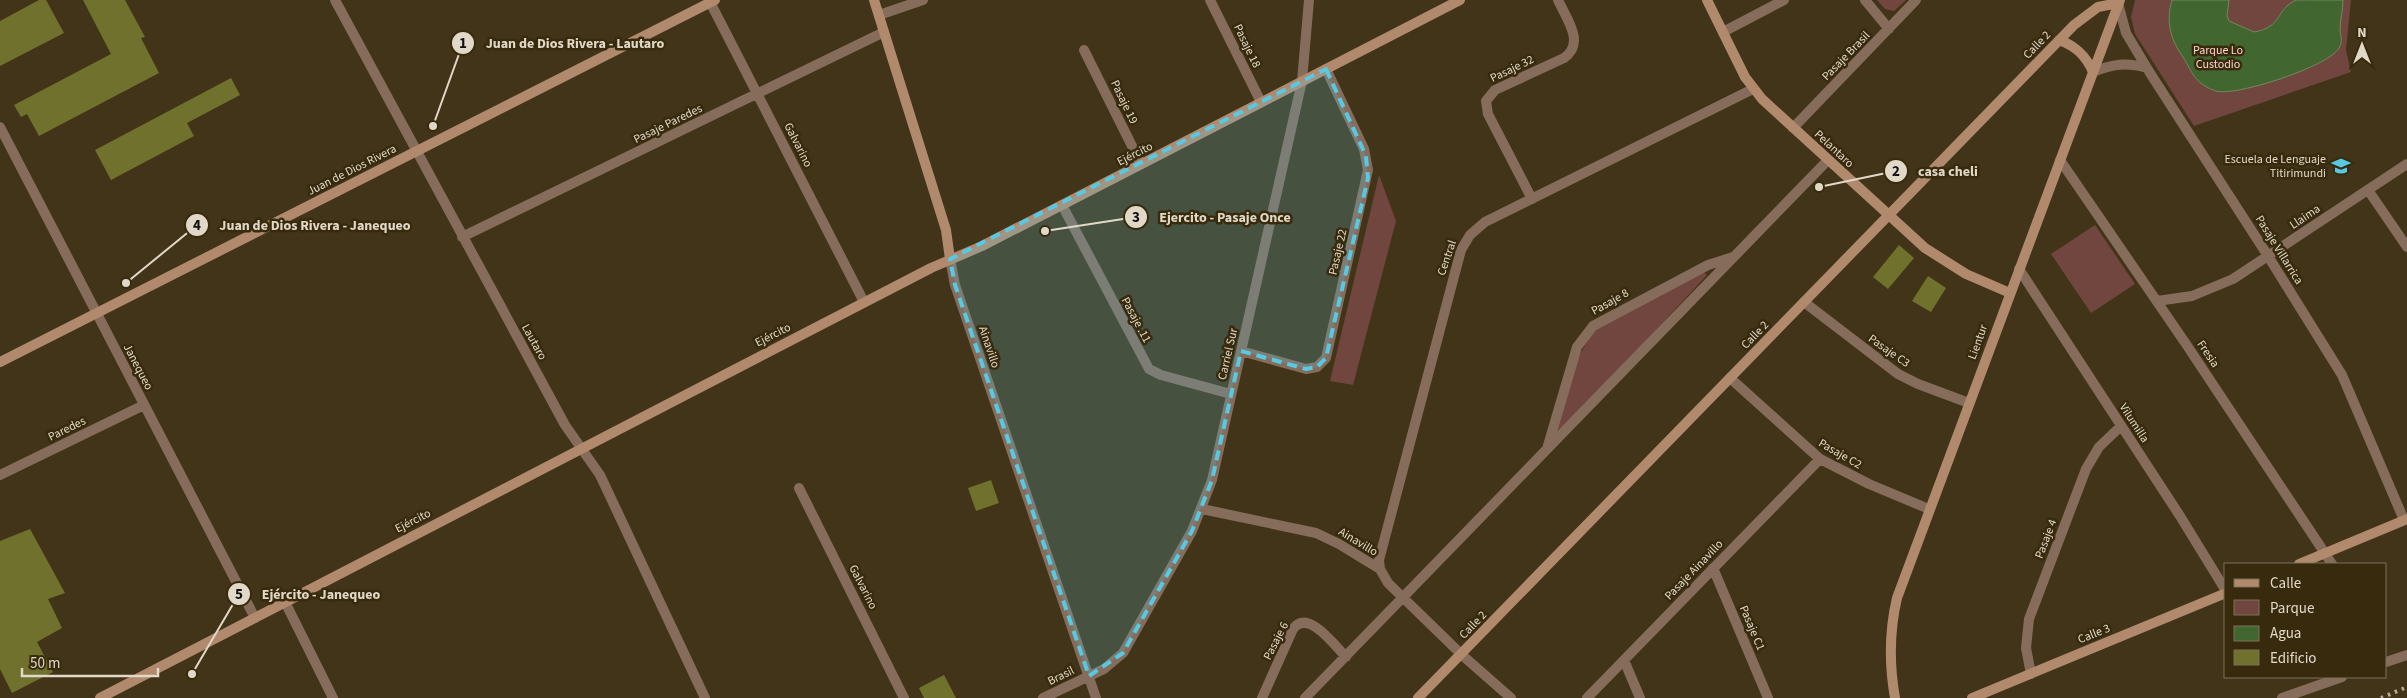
<svg xmlns="http://www.w3.org/2000/svg" width="2407" height="698" viewBox="0 0 2407 698" font-family="'Source Sans 3',sans-serif">
<style>
.green{fill:#70463f}
.water{fill:#426630;stroke:#72885e}
.building{fill:#70712c}
.lines{fill:none;stroke-linecap:round;stroke-linejoin:round}
.street{stroke:#856c5b;stroke-width:10}
.secondary{stroke:#b18a6e;stroke-width:10}
.rail{stroke:#b7ac99;stroke-width:4;stroke-dasharray:2.5 5;stroke-linecap:butt}
.marked{fill:#58c9e3;fill-opacity:0.2;stroke:#58c9e3;stroke-width:4;stroke-dasharray:10 6;stroke-linejoin:round}
.labels{text-anchor:middle;dominant-baseline:central;stroke-width:5;stroke-linejoin:round;paint-order:stroke}
.street-label{font-size:12px;fill:#e1d8c8;stroke:#372a0d}
.park-label{font-size:12px;fill:#fdd3cb;stroke:#372a0d}
.poi-label{font-size:12px;fill:#e1d8c8;stroke:#372a0d;text-anchor:end}
.leader{fill:none;stroke:#e1d8c8;stroke-width:2}
.callout-dot{fill:#e1d8c8;stroke:#372a0d;stroke-width:2}
.mark-label{font-size:15px;text-anchor:middle;font-weight:bold;fill:#111}
.callout-label{font-size:14px;text-anchor:middle;font-weight:bold;fill:#e1d8c8;stroke:#372a0d;stroke-width:5;stroke-linejoin:round;paint-order:stroke}
</style>
<rect width="100%" height="100%" fill="#423418"/>
<path class="green" d="M1877 0H1906L1894 11 1885 9Z
M2135 0H2351L2346 50 2351 72 2194 126 2135 34 2131 17Z
M1379 175 1396 221 1353 385 1330 381Z
M2095 225 2135 284 2091 313 2051 254Z
M1704 272 1707 275 1561 432 1558 429C1568 394 1573 351 1601 325Z"/>
<path class="water" d="M2172 0H2229L2227 16 2229 21 2254 32C2283 27 2275 10 2296 0 2304 0 2333 0 2343 0 2343 10 2340 21 2340 30 2341 38 2343 41 2339 48 2330 66 2235 97 2216 91 2193 83 2193 72 2181 54 2170 38 2166 20 2172 0Z"/>
<path class="building" d="M39 0H46L64 33 0 66V21Z
M83 0H125L145 37 141 38 159 73 39 136 27 114 21 117 14 105 111 54Z
M231 78 240 95 187 123 194 136 111 180 95 150Z
M1899 245 1914 258 1888 289 1873 277Z
M1928 276 1946 288 1931 312 1912 301Z
M991 480 999 503 976 511 968 488Z
M30 529 65 593 48 599 62 628 37 642 53 672 12 693 0 669V541Z
M944 675 956 698H924L919 688Z"/>
<g class="lines">
<path class="street" d="M335 0 565 425 600 475 705 698
M709 0 864 302
M1210 0 1261 102
M1865 0 1889 29
M2118 3 2126 33 2150 73 2268 256 2342 375 2404 520
M879 15 923 0
M1723 32 1784 0
M1084 50 1141 164
M2093 72C2112 64 2127 62 2147 68
M0 127 255 618
M1793 128 1916 0
M2060 160 2186 344 2332 564
M2368 190 2407 247
M1532 199 1488 114 1486 101 1495 90 1564 58C1586 43 1566 18 1558 0
M1062 205 1149 369 1161 375 1231 394
M462 237 884 32
M950 259 955 285 1096 698
M2019 269 2180 516 2226 591
M2157 301 2192 296 2233 279 2407 164
M1804 302 1898 374 1918 384 1969 403
M1241 351 1306 369 1317 367 1326 358 1368 170 1364 149 1326 69
M1730 378 1820 459 1869 484 1929 509
M1547 449 1577 347 1593 326 1708 265 1733 257
M0 475 144 405
M799 488 904 698
M1202 509 1316 533 1339 544 1380 569
M1713 568 1768 698
M285 602 333 698
M1624 660 1640 698
M2386 662 2407 655
M2031 674 2026 648 2029 619 2086 469 2099 447 2121 426
M1043 698 1104 669 1123 653 1192 531 1212 480 1302 81 1309 0
M1262 698 1293 629C1308 608 1335 646 1346 657
M1305 698 1828 160
M1511 698 1462 655 1388 583 1380 569 1379 560 1461 250 1470 235 1485 222 1753 89
M1587 698 1820 459
M2282 698 2342 677"/>
<path class="secondary" d="M874 0 946 230 950 259
M1707 0 1745 77 1762 99 1925 248 1966 274 2010 293
M2059 40C2076 46 2086 56 2093 72
M0 362 715 0
M2299 564 2407 519
M100 698 931 268 982 246 1460 0
M1418 698 2074 25 2098 7 2118 3
M1895 698C1889 664 1889 632 1897 598L2120 0
M1972 698 2226 593"/>
<path class="rail" d="M2381 698 2407 687"/>
</g>
<path class="marked" d="M1326 69 1366 156 1368 178 1326 358 1317 367 1306 369 1241 351 1212 480 1192 531 1123 653 1089 676 955 285 950 259Z"/>
<defs>
<g id="school-bare" transform="scale(1.5)"><path d="M0-5L7-2L0 1L-7-2ZM-4 1L0 2.5L4 1V4Q0 6-4 4Z" fill="#58c9e3" stroke="#372a0d" stroke-width="2.5" paint-order="stroke"/></g>
</defs>
<g fill-rule="evenodd">
<use href="#school-bare" x="2341" y="166"/>
</g>
<g class="labels">
<g class="street-label">
<text transform="translate(2037 45) rotate(-46)">Calle 2</text>
<text transform="translate(1247 46) rotate(64)">Pasaje 18</text>
<text transform="translate(1846 56) rotate(-46)">Pasaje Brasil</text>
<text transform="translate(1512 69) rotate(-26)">Pasaje 32</text>
<text transform="translate(1124 102) rotate(64)">Pasaje 19</text>
<text transform="translate(668 124) rotate(-26)">Pasaje Paredes</text>
<text transform="translate(798 145) rotate(63)">Galvarino</text>
<text transform="translate(1834 149) rotate(43)">Pelantaro</text>
<text transform="translate(1135 154) rotate(-27)">Ejército</text>
<text transform="translate(352 170) rotate(-27)">Juan de Dios Rivera</text>
<text transform="translate(2305 217) rotate(-34)">Llaima</text>
<text transform="translate(2279 250) rotate(58)">Pasaje Villarrica</text>
<text transform="translate(1338 252) rotate(-77)">Pasaje 22</text>
<text transform="translate(1447 258) rotate(-71)">Central</text>
<text transform="translate(1610 302) rotate(-29)">Pasaje 8</text>
<text transform="translate(1136 320) rotate(62)">Pasaje .11</text>
<text transform="translate(773 335) rotate(-27)">Ejército</text>
<text transform="translate(1755 335) rotate(-46)">Calle 2</text>
<text transform="translate(534 342) rotate(61)">Lautaro</text>
<text transform="translate(1978 342) rotate(-70)">Lientur</text>
<text transform="translate(989 347) rotate(71)">Ainavillo</text>
<text transform="translate(1889 351) rotate(35)">Pasaje C3</text>
<text transform="translate(1228 354) rotate(-77)">Carriel Sur</text>
<text transform="translate(2208 354) rotate(56)">Fresia</text>
<text transform="translate(138 367) rotate(62)">Janequeo</text>
<text transform="translate(2134 423) rotate(57)">Vilumilla</text>
<text transform="translate(67 429) rotate(-26)">Paredes</text>
<text transform="translate(1840 454) rotate(30)">Pasaje C2</text>
<text transform="translate(413 521) rotate(-27)">Ejército</text>
<text transform="translate(2046 539) rotate(-69)">Pasaje 4</text>
<text transform="translate(1358 542) rotate(31)">Ainavillo</text>
<text transform="translate(1694 570) rotate(-46)">Pasaje Ainavillo</text>
<text transform="translate(863 587) rotate(63)">Galvarino</text>
<text transform="translate(1473 625) rotate(-46)">Calle 2</text>
<text transform="translate(1752 628) rotate(67)">Pasaje C1</text>
<text transform="translate(2094 634) rotate(-22)">Calle 3</text>
<text transform="translate(1276 641) rotate(-63)">Pasaje 6</text>
<text transform="translate(1061 676) rotate(-26)">Brasil</text>
</g>
<g class="park-label">
<text x="2218" y="50">Parque Lo<tspan x="2218" dy="14">Custodio</tspan></text>
</g>
<g class="poi-label">
<text x="2326" y="159">Escuela de Lenguaje<tspan x="2326" dy="14">Titirimundi</tspan></text>
</g>
</g>
<path class="leader" d="M433 126L463 43M1819 187L1896 171M1045 231L1136 217M126 283L197 225M192 674L239 594"/>
<g class="callout-dot">
<circle cx="433" cy="126" r="5"/>
<circle cx="1819" cy="187" r="5"/>
<circle cx="1045" cy="231" r="5"/>
<circle cx="126" cy="283" r="5"/>
<circle cx="192" cy="674" r="5"/>
<circle cx="463" cy="43" r="12"/>
<circle cx="1896" cy="171" r="12"/>
<circle cx="1136" cy="217" r="12"/>
<circle cx="197" cy="225" r="12"/>
<circle cx="239" cy="594" r="12"/>
</g>
<g class="mark-label">
<text x="463" y="48">1</text>
<text x="1896" y="176">2</text>
<text x="1136" y="222">3</text>
<text x="197" y="230">4</text>
<text x="239" y="599">5</text>
</g>
<g class="callout-label">
<text x="575" y="48">Juan de Dios Rivera - Lautaro</text>
<text x="1948" y="176">casa cheli</text>
<text x="1225" y="222">Ejercito - Pasaje Once</text>
<text x="315" y="230">Juan de Dios Rivera - Janequeo</text>
<text x="321" y="599">Ejército - Janequeo</text>
</g>
<rect x="2224" y="563" width="162" height="115" fill="#372a0d" stroke="#7b7058"/>
<rect x="2234" y="579" width="25" height="8" fill="#b18a6e" stroke="#7b7058"/>
<text x="2270" y="588" font-size="15" fill="#e1d8c8">Calle</text>
<rect x="2234" y="600" width="25" height="15" fill="#70463f" stroke="#7b7058"/>
<text x="2270" y="613" font-size="15" fill="#e1d8c8">Parque</text>
<rect x="2234" y="626" width="25" height="15" fill="#426630" stroke="#7b7058"/>
<text x="2270" y="638" font-size="15" fill="#e1d8c8">Agua</text>
<rect x="2234" y="650" width="25" height="15" fill="#70712c" stroke="#7b7058"/>
<text x="2270" y="663" font-size="15" fill="#e1d8c8">Edificio</text>
<g transform="translate(2362 45)" stroke="#372a0d" stroke-width="4" paint-order="stroke">
<path d="M0-4L9 19L0 12L-9 19Z" fill="#e1d8c8"/>
<text y="-8" font-size="14" font-weight="bold" text-anchor="middle" fill="#e1d8c8">N</text>
</g>
<path d="M22 668v8h136v-8" fill="none" stroke="#e1d8c8" stroke-width="2.5"/>
<text x="30" y="668" font-size="15" fill="#e1d8c8" stroke="#372a0d" stroke-width="4" paint-order="stroke">50 m</text>
</svg>
